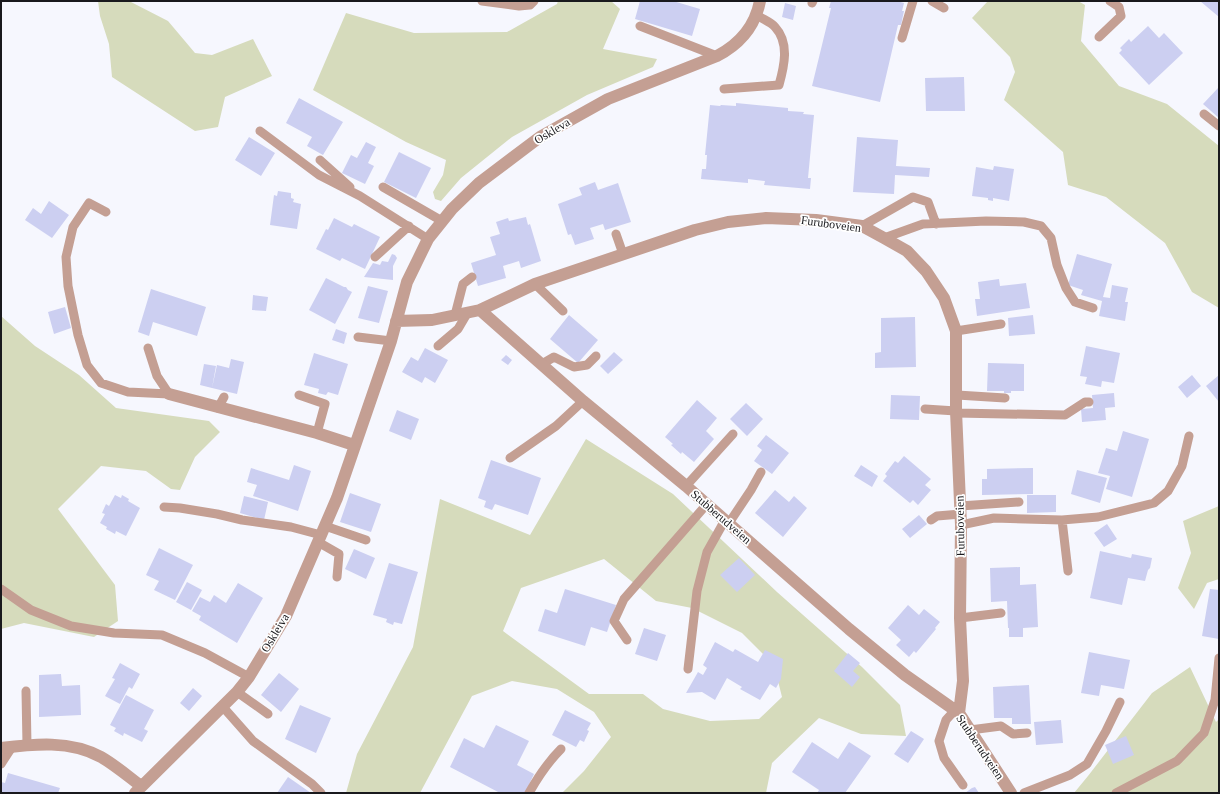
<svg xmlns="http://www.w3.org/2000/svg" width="1220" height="794" viewBox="0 0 1220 794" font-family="Georgia,serif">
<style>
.green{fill:#d6dbbc;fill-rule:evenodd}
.building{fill:#cccff1}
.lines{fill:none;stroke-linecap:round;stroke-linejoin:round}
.lane{stroke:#c49f93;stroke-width:9}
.street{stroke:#c49f93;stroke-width:12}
.labels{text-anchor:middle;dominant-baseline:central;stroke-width:3.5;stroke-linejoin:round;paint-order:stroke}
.street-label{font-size:12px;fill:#19191d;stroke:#fff}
</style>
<rect width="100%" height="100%" fill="#f6f7fe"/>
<path class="green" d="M98 1H129L168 21 195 53 212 55 253 39 272 76 225 97 218 127 195 131 112 77 109 44 100 16Z
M558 1H611L620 9 603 49 657 59 653 67 587 95 512 137 461 178 441 201 435 199 433 192 443 175 446 160 406 142 313 90 346 13 414 33 507 32 557 4Z
M988 1H1078L1085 5 1081 41 1119 86 1167 104 1219 146V308L1192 292 1165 243 1106 197 1068 185 1063 152 1004 100 1015 72 1010 57 972 18Z
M1 316 35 346 79 375 116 408 209 421 220 432 195 457 180 490 171 489 146 471 101 466 58 509 115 585 118 621 94 637 24 623 1 629Z
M586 439 673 494 777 592 862 667 900 705 906 736 861 734 819 718 772 763 766 793H562L584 771 611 737 594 712 557 689 512 681 472 696 420 793H346L357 754 413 647 440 499 530 535ZM604 559 656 601 692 608 742 633 774 665 782 697 759 719 710 721 663 709 643 694H589L503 631 521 588Z
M1219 506V579L1207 583 1194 609 1178 588 1191 553 1183 521Z
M1190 667 1216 722 1219 719V793H1074L1088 776 1152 693Z"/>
<path class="building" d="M640 1H673L700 9 692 36 635 19Z
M831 1H897L904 3 902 11H904L901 25H898L880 102 812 86 831 8H829Z
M1200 1H1219V17Z
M785 3 796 6 793 20 782 17Z
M1148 26 1159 38 1164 33 1183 53 1149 85 1119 53 1122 50 1120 48 1129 39 1131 42Z
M964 77 965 111H926L925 78Z
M1219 87V118L1203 104Z
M299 98 343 122 323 155 307 146 312 137 286 123Z
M736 103 788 108V111L804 112 803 114 814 115 808 178H811L810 189 764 185 765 181 748 179V183L701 179 702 169H706L707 155H705L710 105 720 106 721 105 736 106Z
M249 137 275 153 261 176 235 160Z
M857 137 898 140 896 166 930 168 929 177 895 175 894 194 853 192Z
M366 142 376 147 368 163 374 166 365 184 342 173 351 155 357 158Z
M399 152 431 168 416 198 384 182Z
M994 166 1014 169 1009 201 993 198V201L988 200V198L972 196 976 167 993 170Z
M595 182 598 190 618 183 631 222 605 230 603 224 590 228 594 239 575 245 571 234 568 235 558 204 582 195 579 188Z
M278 191 291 193V198L294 199 293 202 301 204 297 229 270 225 274 195 277 196Z
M49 201 69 215 52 238 25 220 33 208 41 214Z
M526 217 528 225 530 224 541 261 521 268 519 261 503 266 506 278 478 286 471 263 496 255 490 237 500 234 496 222 508 218 509 221Z
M334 218 352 227 354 224 380 237 365 269 342 258 340 261 316 249 326 229 328 230Z
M392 254 395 255 397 258 393 266V280L364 277 373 263 380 265 382 261 388 262Z
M1077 254 1112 264 1103 297 1110 298 1112 285 1128 288 1125 302H1128L1125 321 1099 316 1102 301 1081 295 1083 290 1068 285Z
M326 278 344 287H346L348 290 352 292 335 324 309 310Z
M999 279 1000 286 1026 283 1030 308 977 316 975 299H980L978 282Z
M368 286 388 291 379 323 358 318Z
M151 289 206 307 197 336 153 322 149 336 138 332Z
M253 295 268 297 266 311 252 310Z
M65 307 71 328 54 334 48 312Z
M569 315 598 340 578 363 550 339Z
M1033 315 1035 334 1009 336 1008 318Z
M915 317 916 367 875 368V353L881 352V318Z
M336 329 347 333 344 344 332 340Z
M1086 346 1120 353 1114 383 1102 381 1101 387 1085 384 1087 377 1080 376Z
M425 348 448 360 435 383 425 377 422 383 402 372 411 357 418 361Z
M614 352 623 360 608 374 600 366Z
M314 353 348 364 338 395 328 392 326 395 318 393 319 389 304 385Z
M506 355 512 360 508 365 501 360Z
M231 359 244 362 237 394 212 388 217 365 229 368Z
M988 363 1024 364V391H1011V393H1004V391H987Z
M204 364 216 366 212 388 200 385Z
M1192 375 1201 386 1187 398 1178 387Z
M1219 375V402L1206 386Z
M1114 393 1115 407 1105 408 1106 420 1082 422 1081 409 1093 408 1092 395Z
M891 395 920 396 919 420 890 419Z
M697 400 717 418 706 431 714 439 694 462 682 452 681 454 671 445 673 444 665 437Z
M746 403 763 419 747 436 730 419Z
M397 410 419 419 411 440 389 431Z
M1123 431 1149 439 1132 497 1106 489 1110 476 1098 473 1106 448 1117 451Z
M766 435 789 453 772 474 754 461 762 450 757 446Z
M904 456 931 479 925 485 931 490 918 505 913 500 910 503 883 481 887 476 885 474 895 461 898 463Z
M491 460 541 478 528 515 495 504 492 510 484 507 486 501 478 498Z
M294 465 311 471 298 511 253 496 257 485 247 482 251 468 289 480Z
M861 465 878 476 872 487 854 476Z
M1033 468V494L982 495V479H987V469Z
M1077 470 1107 478 1100 503 1071 494Z
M775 490 789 502 794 496 807 508 783 537 755 513Z
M350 493 381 504 371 532 340 522Z
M115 495 121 498 122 495 129 499 128 501 140 508 126 536 116 531 115 534 106 529 107 527 100 523 105 514 102 513 106 504 109 506Z
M1027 495H1056V512L1027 513Z
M244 496 268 502 264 520 240 513Z
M919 515 927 524 910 538 902 529Z
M1107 524 1117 539 1104 547 1094 533Z
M159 548 193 565 175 600 154 590 159 581 146 575Z
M354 549 375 558 366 579 345 569Z
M1100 551 1131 558 1132 554 1152 558 1150 568 1148 570 1145 581 1128 578 1122 605 1090 598Z
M739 558 755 575 737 592 720 575Z
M389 563 418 572 402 624 394 622 393 625 386 622 387 619 373 615Z
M1020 567V585L1036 584 1038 627 1023 628V637H1009V628H1008L1007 601 991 602 990 568Z
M187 582 202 590 191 610 176 602Z
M238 583 263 598 237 643 199 620 201 616 192 611 200 597 210 602 214 595 226 603Z
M565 589 616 605 607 632 591 627 585 646 538 631 545 609 557 613Z
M1210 589 1219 590V639L1202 636Z
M908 605 919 615 924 609 940 622 935 628 936 629 916 653 914 651 909 657 896 645 901 640 888 628Z
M644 628 666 635 657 661 635 654Z
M715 642 733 652 735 649 758 662 765 650 783 659 781 679 776 688 770 684 760 700 740 689 742 687 727 678 715 700 702 692 686 693 698 672 703 675 707 668 703 665Z
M1089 652 1130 660 1124 689 1101 685 1099 696 1081 693Z
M848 653 860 663 853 671 860 677 852 687 834 671Z
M120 663 140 674 132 689 129 687 120 704 105 696 115 679 112 678Z
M279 673 299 689 281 712 261 695Z
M61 674 62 686 80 685 81 715 39 717V675Z
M1029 685 1031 724H1012V718H994L993 687Z
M193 688 202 696 189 711 180 703Z
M126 695 154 710 144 729 148 731 142 742 124 733 123 736 114 731 116 728 110 725Z
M300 705 331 718 316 753 285 739Z
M565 710 591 723 587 730 589 731 584 742 580 740 576 747 552 735Z
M1061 720 1063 743 1036 745 1034 722Z
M496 725 529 741 517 765 534 774 525 793H500L450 767 464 738 484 748Z
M911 731 924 739 908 763 894 754Z
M1126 736 1134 755 1113 764 1105 745Z
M812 742 838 759 849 742 871 756 845 793H817L819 790 792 772Z
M8 773 60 788 58 793H1V782L5 783Z
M288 777 311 793H277Z
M975 787 979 793H965L972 788Z"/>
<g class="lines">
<path class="lane" d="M482 1 519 6 530 5 534 1
M932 1 944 8
M812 3 813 1
M640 26 717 56
M1099 37 1121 16 1119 7 1110 1
M902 38 913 1
M724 89 779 85C784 67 790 43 775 27 771 22 762 19 757 15
M1204 114 1219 126
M260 131 319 175 360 196 428 239
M320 160 350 187
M383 187 442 221
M106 212 89 203 73 227 66 257 68 286 78 335 87 365 101 383 128 392 169 394
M862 226 913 197 928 202 936 224
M616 234 623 254
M884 238 923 224 986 221 1024 222 1041 226 1051 238 1057 265 1066 288 1075 302 1093 308
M375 257 409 226
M535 284 563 311
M455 315 463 284 472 277
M956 331 1001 324
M358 337 391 341
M438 346 458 329 468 312
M148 348 157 376 169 394
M542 364 554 357 574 367 587 365 596 356
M299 395 325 404 317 433
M957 395 1005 398
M218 408 224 397
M925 409 956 411
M956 413 1065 415 1085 402H1089
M510 458 556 426 583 401
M686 486 733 434
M960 506 1019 502
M164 507 180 508 217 514 242 520 291 527 321 535
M931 520 937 516 961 514
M1062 520 1068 571
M729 523 751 490 761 472
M961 525 994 518 1062 520 1098 517 1154 503 1168 491 1182 466 1189 436
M325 526 366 540
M318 542 339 554 337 577
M1 589 31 610 71 626 114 633 162 635 205 653 249 677
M960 618 1001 613
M627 640 614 621 624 599 707 504
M688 669 697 591 707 552 725 520
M26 691 27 745
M237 692 268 714
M223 707 253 741 312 784 321 793
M955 710 946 720 939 741 944 758 963 785
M970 730 1001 726 1013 734 1027 733
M1 764 12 747
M529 793C538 777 548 762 561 749
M1024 793 1070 775 1087 764 1106 731 1120 702
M1116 793 1177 761 1204 733 1215 700 1219 658"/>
<path class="street" d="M480 310 535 284 695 230 728 222 766 218 816 220 862 226 884 238 907 251 926 271 944 298 956 331V411L961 525 960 618 963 681 959 713
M396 321 432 320 480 310 583 401 686 486 849 629 905 675 959 713 1011 793
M169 394 317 433 354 445
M1 748C34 744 70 740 101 757 115 765 129 777 141 786
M135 793 237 692 249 677 286 616 337 498 391 341 407 282 428 239 452 209 479 183 540 137 608 99 717 56C740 44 755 27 760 1"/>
</g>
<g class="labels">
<g class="street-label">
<text transform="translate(552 131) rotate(-31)">Oskleva</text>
<text transform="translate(831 224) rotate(8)">Furuboveien</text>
<text transform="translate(721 517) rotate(41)">Stubberudveien</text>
<text transform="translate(960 526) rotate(-91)">Furuboveien</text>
<text transform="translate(275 633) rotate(-59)">Oskleiva</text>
<text transform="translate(980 747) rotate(56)">Stubberudveien</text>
</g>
</g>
<rect width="1220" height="794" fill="none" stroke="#19191d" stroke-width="4"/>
</svg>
